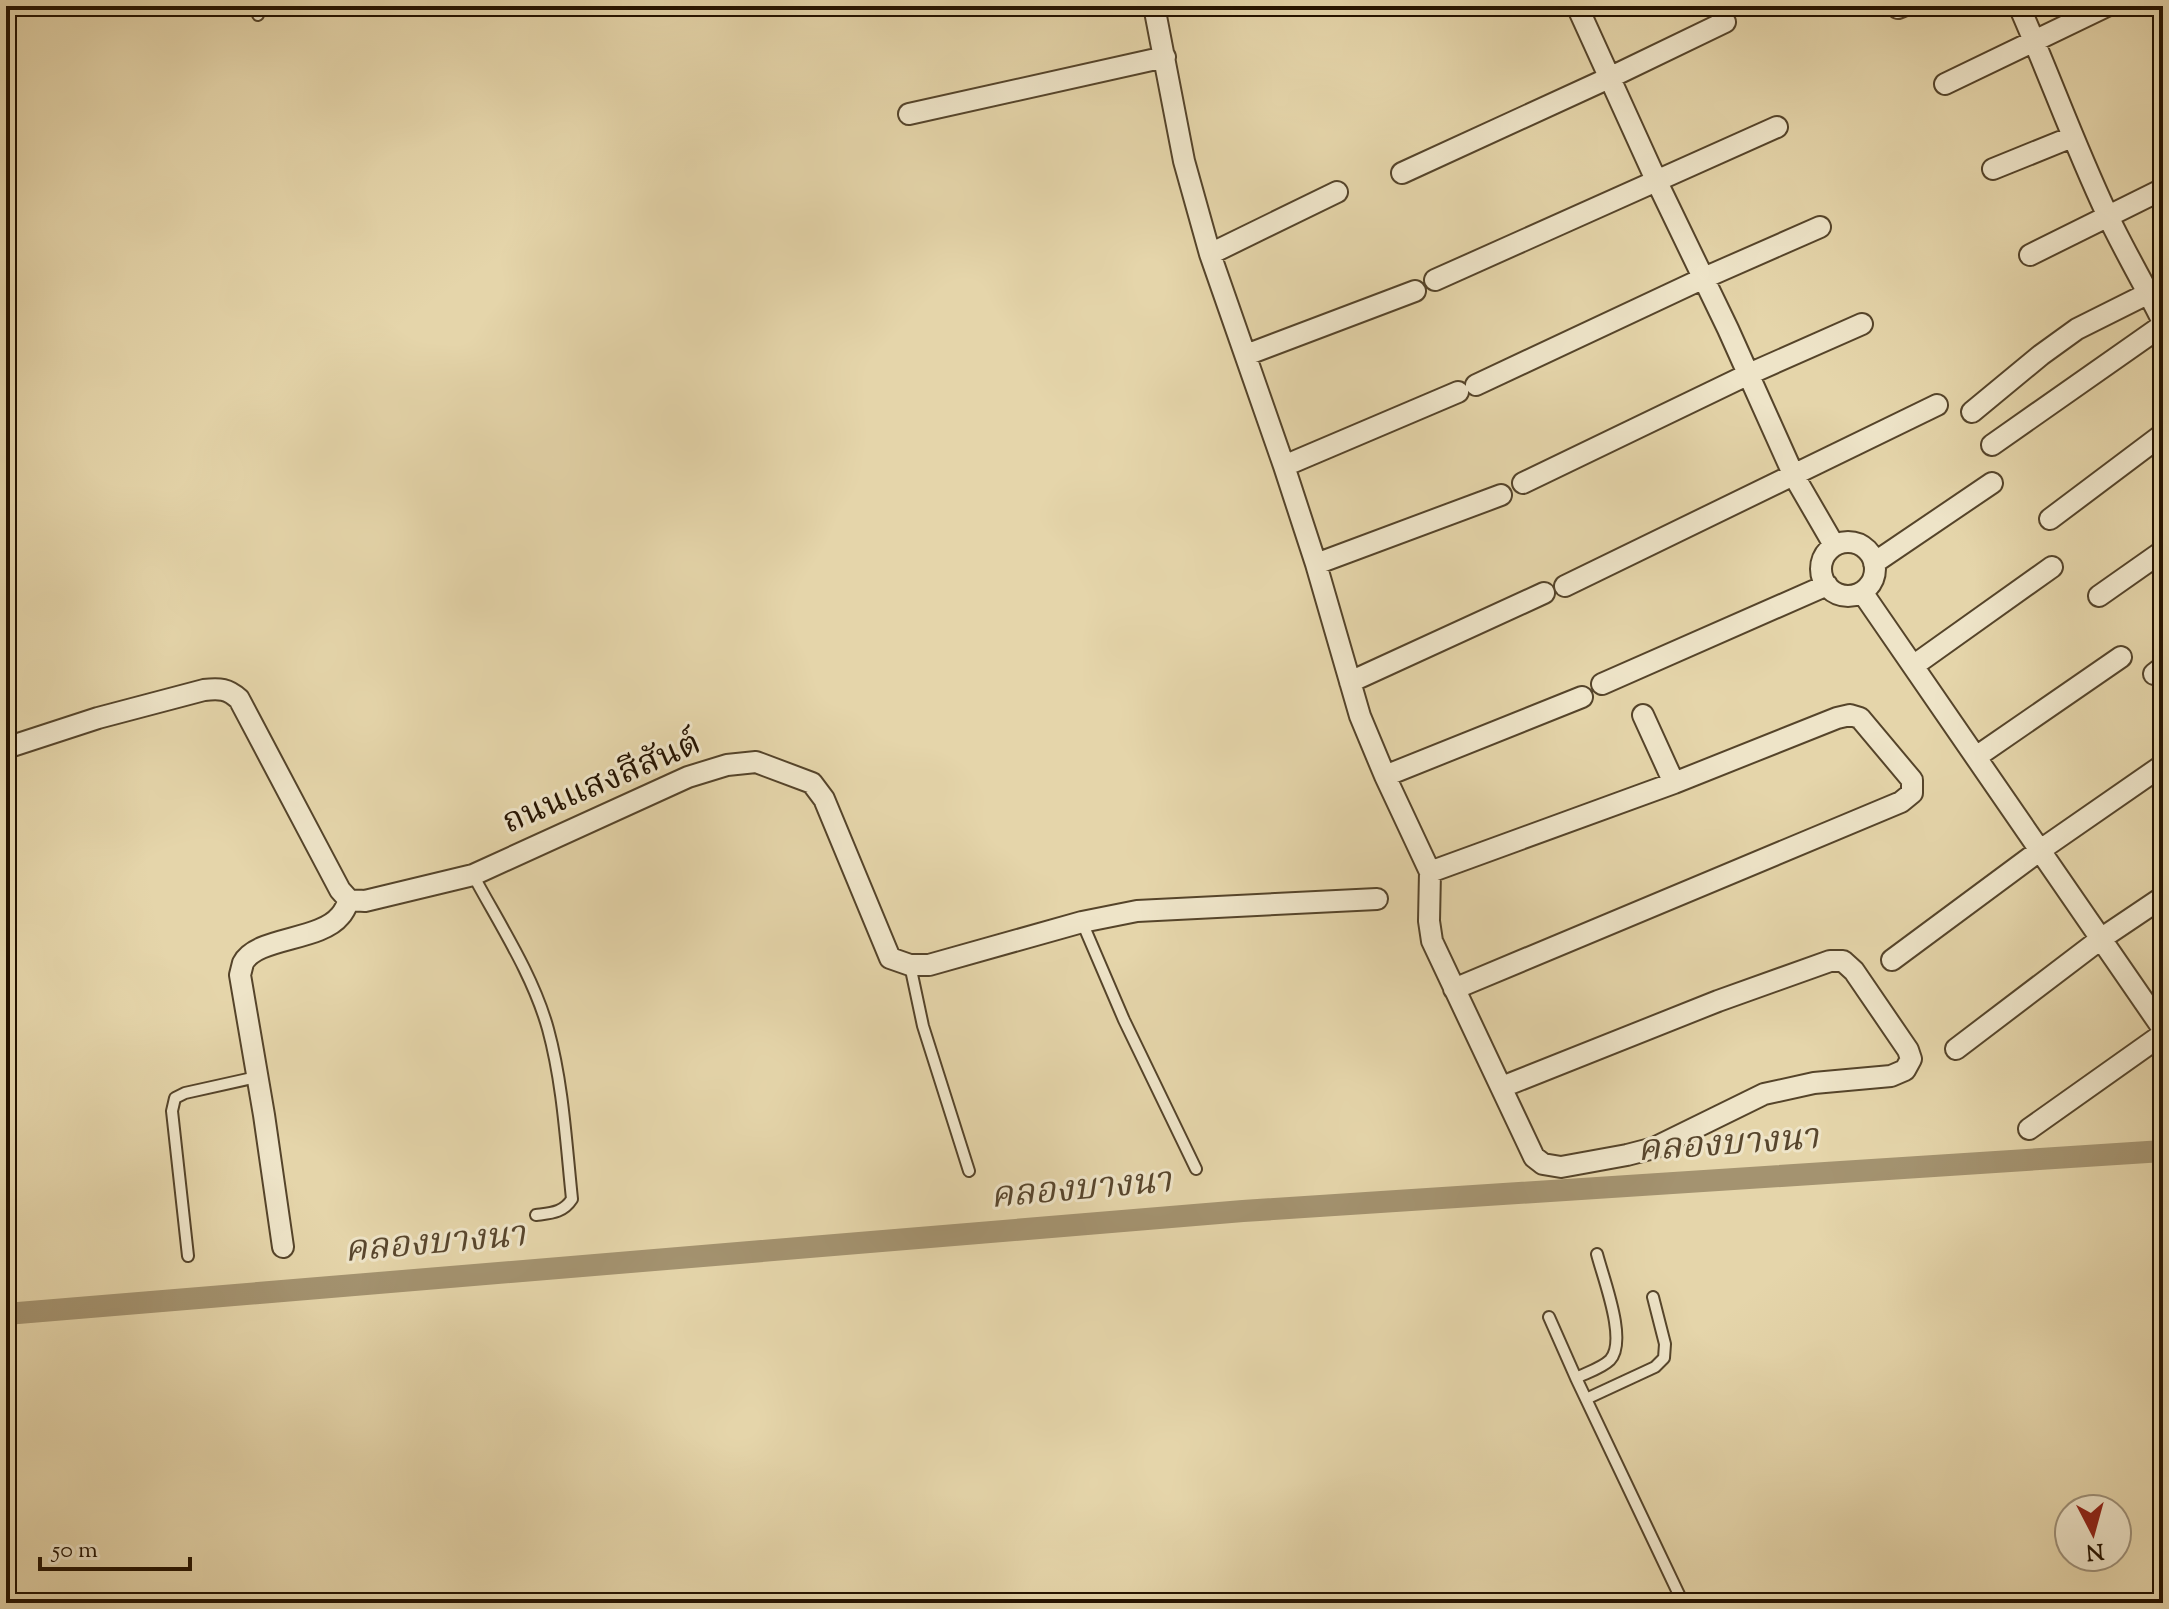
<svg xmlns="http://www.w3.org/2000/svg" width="2169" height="1609" viewBox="0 0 2169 1609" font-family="'Sorts Mill Goudy','Noto Serif Thai',serif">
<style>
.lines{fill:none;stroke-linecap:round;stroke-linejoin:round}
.canal{stroke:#a49370;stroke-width:22}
.lane-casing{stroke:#55442a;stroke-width:14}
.street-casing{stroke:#55442a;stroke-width:24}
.lane{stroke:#eee4c8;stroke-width:10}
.street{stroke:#eee4c8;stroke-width:20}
.labels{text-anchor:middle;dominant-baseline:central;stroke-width:6;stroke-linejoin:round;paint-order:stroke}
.street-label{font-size:34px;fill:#251300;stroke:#eee4c8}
.water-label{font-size:36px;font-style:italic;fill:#58462d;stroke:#eee4c8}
</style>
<rect width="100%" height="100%" fill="#e5d5aa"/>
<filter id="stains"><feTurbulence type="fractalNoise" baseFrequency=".0025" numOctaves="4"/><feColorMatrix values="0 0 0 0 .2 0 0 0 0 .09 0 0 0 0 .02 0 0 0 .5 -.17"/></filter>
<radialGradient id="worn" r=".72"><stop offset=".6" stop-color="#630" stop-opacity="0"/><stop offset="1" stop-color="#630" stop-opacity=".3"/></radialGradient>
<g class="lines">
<path class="canal" d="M6 1314 1243 1211 2163 1151"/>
<g class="lane-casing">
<path id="lane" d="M257 6 258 15
M473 875C500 925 533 975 548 1029 563 1084 566 1142 572 1199 563 1213 551 1213 536 1215
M1082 922 1124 1020 1196 1169
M910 965 923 1026 969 1171
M188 1256 172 1111 175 1098 185 1093 257 1077
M1549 1317 1576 1378 1683 1603
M1576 1378C1586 1373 1602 1368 1610 1360 1628 1341 1603 1278 1597 1254
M1586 1399 1655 1367 1664 1358 1665 1344 1653 1297"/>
</g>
<g class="street-casing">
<path id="street" d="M1154 6 1184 161 1210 254 1284 466 1316 564 1360 716 1385 776 1430 872 1429 921 1432 941 1534 1157 1543 1164 1561 1167 1627 1155 1654 1148 1764 1094 1814 1083 1891 1076 1905 1070 1911 1059 1908 1050 1854 971 1843 961H1830L1718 1001 1502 1087
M1577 6 1657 182 1728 329 1794 476 1834 545
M2019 6C2049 74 2074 144 2106 212 2123 249 2145 285 2163 322
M1898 8 1903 6
M1945 84 2107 6
M909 114 1165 57
M1993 169 2072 137
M1402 173 1609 78 1725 22
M1210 254 1337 192
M2030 255 2163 189
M1435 280 1777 127
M1246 355 1415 291
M1476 385 1704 278 1820 227
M1972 412 2041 355 2077 329 2163 286
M1992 445 2163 325
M1284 466 1458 392
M1523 483 1749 374 1862 324
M2050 519 2163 434
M1821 569a27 27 0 1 1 54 0a27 27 0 1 1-54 0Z
M1874 563 1992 483
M1316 564 1501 495
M1565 586 1937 405
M1862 592 2163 1029
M2099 596 2163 551
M1913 666 2052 567
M2154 674 2163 667
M1350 682 1544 593
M1602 684 1827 585
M1643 715 1674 783
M6 748 98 718 204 690C220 688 228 689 239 699L340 890 349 900 365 901 473 875 688 777 727 765 756 762 812 783 824 799 890 958 910 965H929L1082 922 1137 911 1377 899
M1976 757 2121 657
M1385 776 1582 697
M1430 872 1674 783 1837 718 1850 715 1860 718 1912 780V793L1901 802 1454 989
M1892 960 2039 851 2163 765
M1956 1049 2102 938 2163 897
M2029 1129 2163 1034
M283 1247 264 1115 240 975C241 971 242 967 243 963 256 937 320 941 340 916 344 912 347 905 349 900"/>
</g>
<use href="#lane" class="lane"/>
<use href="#street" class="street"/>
</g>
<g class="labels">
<g class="street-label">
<text transform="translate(602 784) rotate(-23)">ถนนแสงสีสันต์</text>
</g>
<g class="water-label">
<text transform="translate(1728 1145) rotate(-4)">คลองบางนา</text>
<text transform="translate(1081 1190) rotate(-5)">คลองบางนา</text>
<text transform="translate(435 1244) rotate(-5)">คลองบางนา</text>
</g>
</g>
<rect width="2169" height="1609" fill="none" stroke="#e5d5aa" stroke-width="32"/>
<rect x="8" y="8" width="2153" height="1593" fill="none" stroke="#251300" stroke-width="4"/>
<rect x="16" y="16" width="2137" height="1577" fill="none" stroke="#251300" stroke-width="2"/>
<g transform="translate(2093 1533) rotate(174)"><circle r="38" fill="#eee4c8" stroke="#9e9078" stroke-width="2"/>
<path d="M0-6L14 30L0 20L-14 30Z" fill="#8f2418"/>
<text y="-12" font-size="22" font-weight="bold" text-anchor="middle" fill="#251300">N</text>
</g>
<path d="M40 1557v12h150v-12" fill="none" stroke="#251300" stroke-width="4"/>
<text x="52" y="1557" font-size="24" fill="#251300" stroke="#eee4c8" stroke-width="6" paint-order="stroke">50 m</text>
<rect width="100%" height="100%" filter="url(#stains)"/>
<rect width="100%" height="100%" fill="url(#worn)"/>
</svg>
